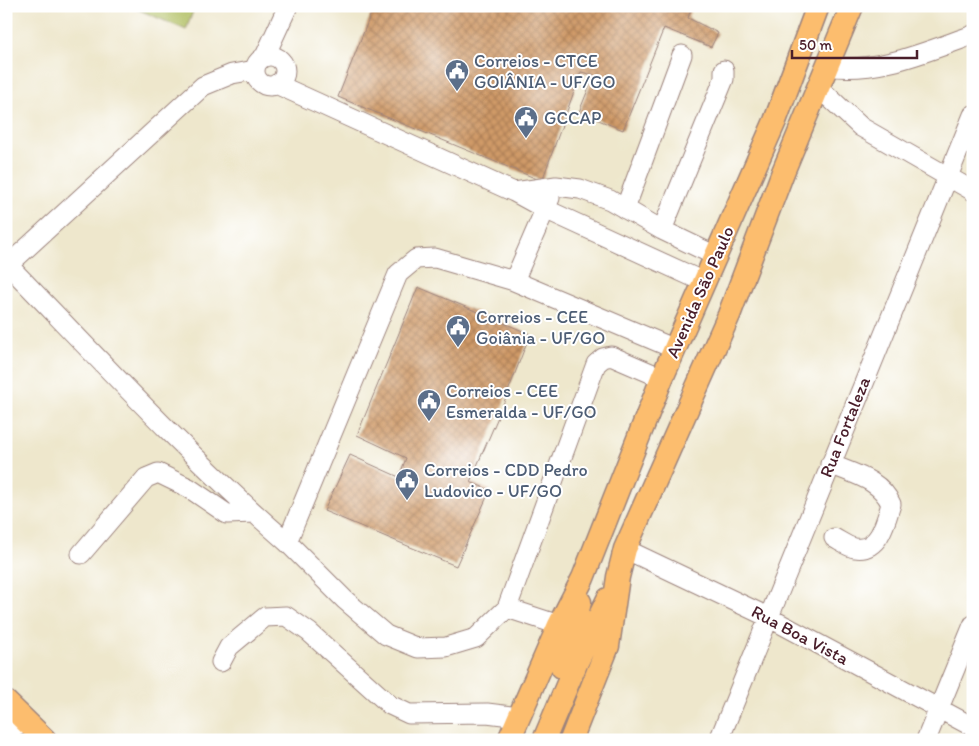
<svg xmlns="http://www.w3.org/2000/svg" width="979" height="746" viewBox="0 0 979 746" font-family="Itim,sans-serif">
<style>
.park{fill:#afbd5f;stroke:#7c6e45}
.building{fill:url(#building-cross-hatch)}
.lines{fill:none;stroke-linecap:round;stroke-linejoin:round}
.minor-casing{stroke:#9c837c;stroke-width:21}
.major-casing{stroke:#9c837c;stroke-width:25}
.minor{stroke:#fff;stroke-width:19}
.major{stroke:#fcbd6e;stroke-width:22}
.labels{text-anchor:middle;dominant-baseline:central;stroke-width:4;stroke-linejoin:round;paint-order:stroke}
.service-label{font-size:18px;fill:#4e5e75;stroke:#fff;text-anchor:start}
.street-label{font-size:18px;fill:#4a1f2b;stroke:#fff}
</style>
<defs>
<pattern id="building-cross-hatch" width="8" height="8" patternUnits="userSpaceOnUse" patternTransform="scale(1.25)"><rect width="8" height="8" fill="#cf9a67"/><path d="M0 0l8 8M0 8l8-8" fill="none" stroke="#aa7d55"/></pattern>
</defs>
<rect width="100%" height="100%" fill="#fff"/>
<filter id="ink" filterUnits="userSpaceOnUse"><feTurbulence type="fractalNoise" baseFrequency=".02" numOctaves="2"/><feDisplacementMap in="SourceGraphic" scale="10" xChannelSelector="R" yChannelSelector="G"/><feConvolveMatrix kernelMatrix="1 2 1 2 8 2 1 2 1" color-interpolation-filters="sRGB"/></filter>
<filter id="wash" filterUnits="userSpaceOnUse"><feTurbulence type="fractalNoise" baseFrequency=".0096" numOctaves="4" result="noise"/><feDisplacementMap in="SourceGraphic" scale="20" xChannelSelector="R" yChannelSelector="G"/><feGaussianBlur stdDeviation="1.12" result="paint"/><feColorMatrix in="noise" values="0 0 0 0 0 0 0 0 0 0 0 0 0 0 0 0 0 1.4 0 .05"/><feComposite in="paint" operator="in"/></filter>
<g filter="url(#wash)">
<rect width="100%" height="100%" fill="#eee7cc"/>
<path class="park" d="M130 6H195L186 30Z"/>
<g id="blocks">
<path class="building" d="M374 6H692L688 18 718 33 711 47 664 28 623 130 579 112 594 75 581 72 542 181 338 97Z
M418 287 530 334 501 410 470 482 490 490 456 566 324 511 350 455 399 477 406 458 357 435Z"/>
</g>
</g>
<g filter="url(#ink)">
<use href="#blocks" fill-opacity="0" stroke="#9c837c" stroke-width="1"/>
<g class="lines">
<g class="minor-casing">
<path id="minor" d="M265 56 288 6
M255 71a15 15 0 1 1 30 0a15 15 0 1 1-30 0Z
M827 66C877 74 927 51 973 35
M276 84 514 192 545 209 704 282
M819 88 861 127 973 191
M514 192 556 186 580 189 610 200 662 230 716 256
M625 209 682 55
M662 230 724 79V70
M8 265C99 359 188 456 287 542L398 274 416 259 435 258 514 281 675 349
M6 267 203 86 232 74 255 70
M514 281 550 198
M830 464C853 474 880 479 891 504 886 521 879 552 855 548 848 547 840 541 834 538
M287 542 345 600 386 635 418 648 446 647 476 638 507 608 596 364 603 358 611 356 662 378
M625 549 768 617 973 727
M81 554 146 478 158 473 189 488 227 514 254 513
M507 608 559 625
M221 662 229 647 265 617 286 616 309 632 390 705 409 714 487 713 519 717
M6 731 27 722
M719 740 973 115
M926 740 973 625"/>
</g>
<g class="major-casing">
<path id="major" d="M562 667 572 636 580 602
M6 702 45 740
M509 740 559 625 583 578 662 378 775 121 818 6
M544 740 576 664 608 599
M571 740 608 646 618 577 625 549 729 315 783 172 852 6"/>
</g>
<use href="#minor" class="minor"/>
<use href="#major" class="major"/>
</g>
</g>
<defs>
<g id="civic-pin" transform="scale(1.25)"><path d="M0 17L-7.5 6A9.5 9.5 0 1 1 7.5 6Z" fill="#5c6f8a" stroke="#fff"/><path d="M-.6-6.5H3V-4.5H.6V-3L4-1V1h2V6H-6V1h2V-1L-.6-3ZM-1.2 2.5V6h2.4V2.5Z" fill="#fff"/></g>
</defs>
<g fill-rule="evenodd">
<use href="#civic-pin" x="457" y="71"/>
<use href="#civic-pin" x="526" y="118"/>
<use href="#civic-pin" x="458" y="327"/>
<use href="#civic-pin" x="429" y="401"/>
<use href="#civic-pin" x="407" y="480"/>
</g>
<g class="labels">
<g class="service-label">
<text x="474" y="61">Correios - CTCE<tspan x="474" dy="21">GOIÂNIA - UF/GO</tspan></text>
<text x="544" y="118">GCCAP</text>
<text x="476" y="317">Correios - CEE<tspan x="476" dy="21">Goiânia - UF/GO</tspan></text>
<text x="446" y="391">Correios - CEE<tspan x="446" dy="21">Esmeralda - UF/GO</tspan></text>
<text x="424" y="470">Correios - CDD Pedro<tspan x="424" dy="21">Ludovico - UF/GO</tspan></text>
</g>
<g class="street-label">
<text transform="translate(700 292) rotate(-66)">Avenida São Paulo</text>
<text transform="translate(845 427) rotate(-68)">Rua Fortaleza</text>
<text transform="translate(800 635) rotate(28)">Rua Boa Vista</text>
</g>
</g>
<rect width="979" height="746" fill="none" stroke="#fff" stroke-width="25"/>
<path d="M792 50v8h125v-8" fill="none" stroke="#4a1f2b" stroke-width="2.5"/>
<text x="799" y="50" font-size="15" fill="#4a1f2b" stroke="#ffffff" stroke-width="4" paint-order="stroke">50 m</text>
</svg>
